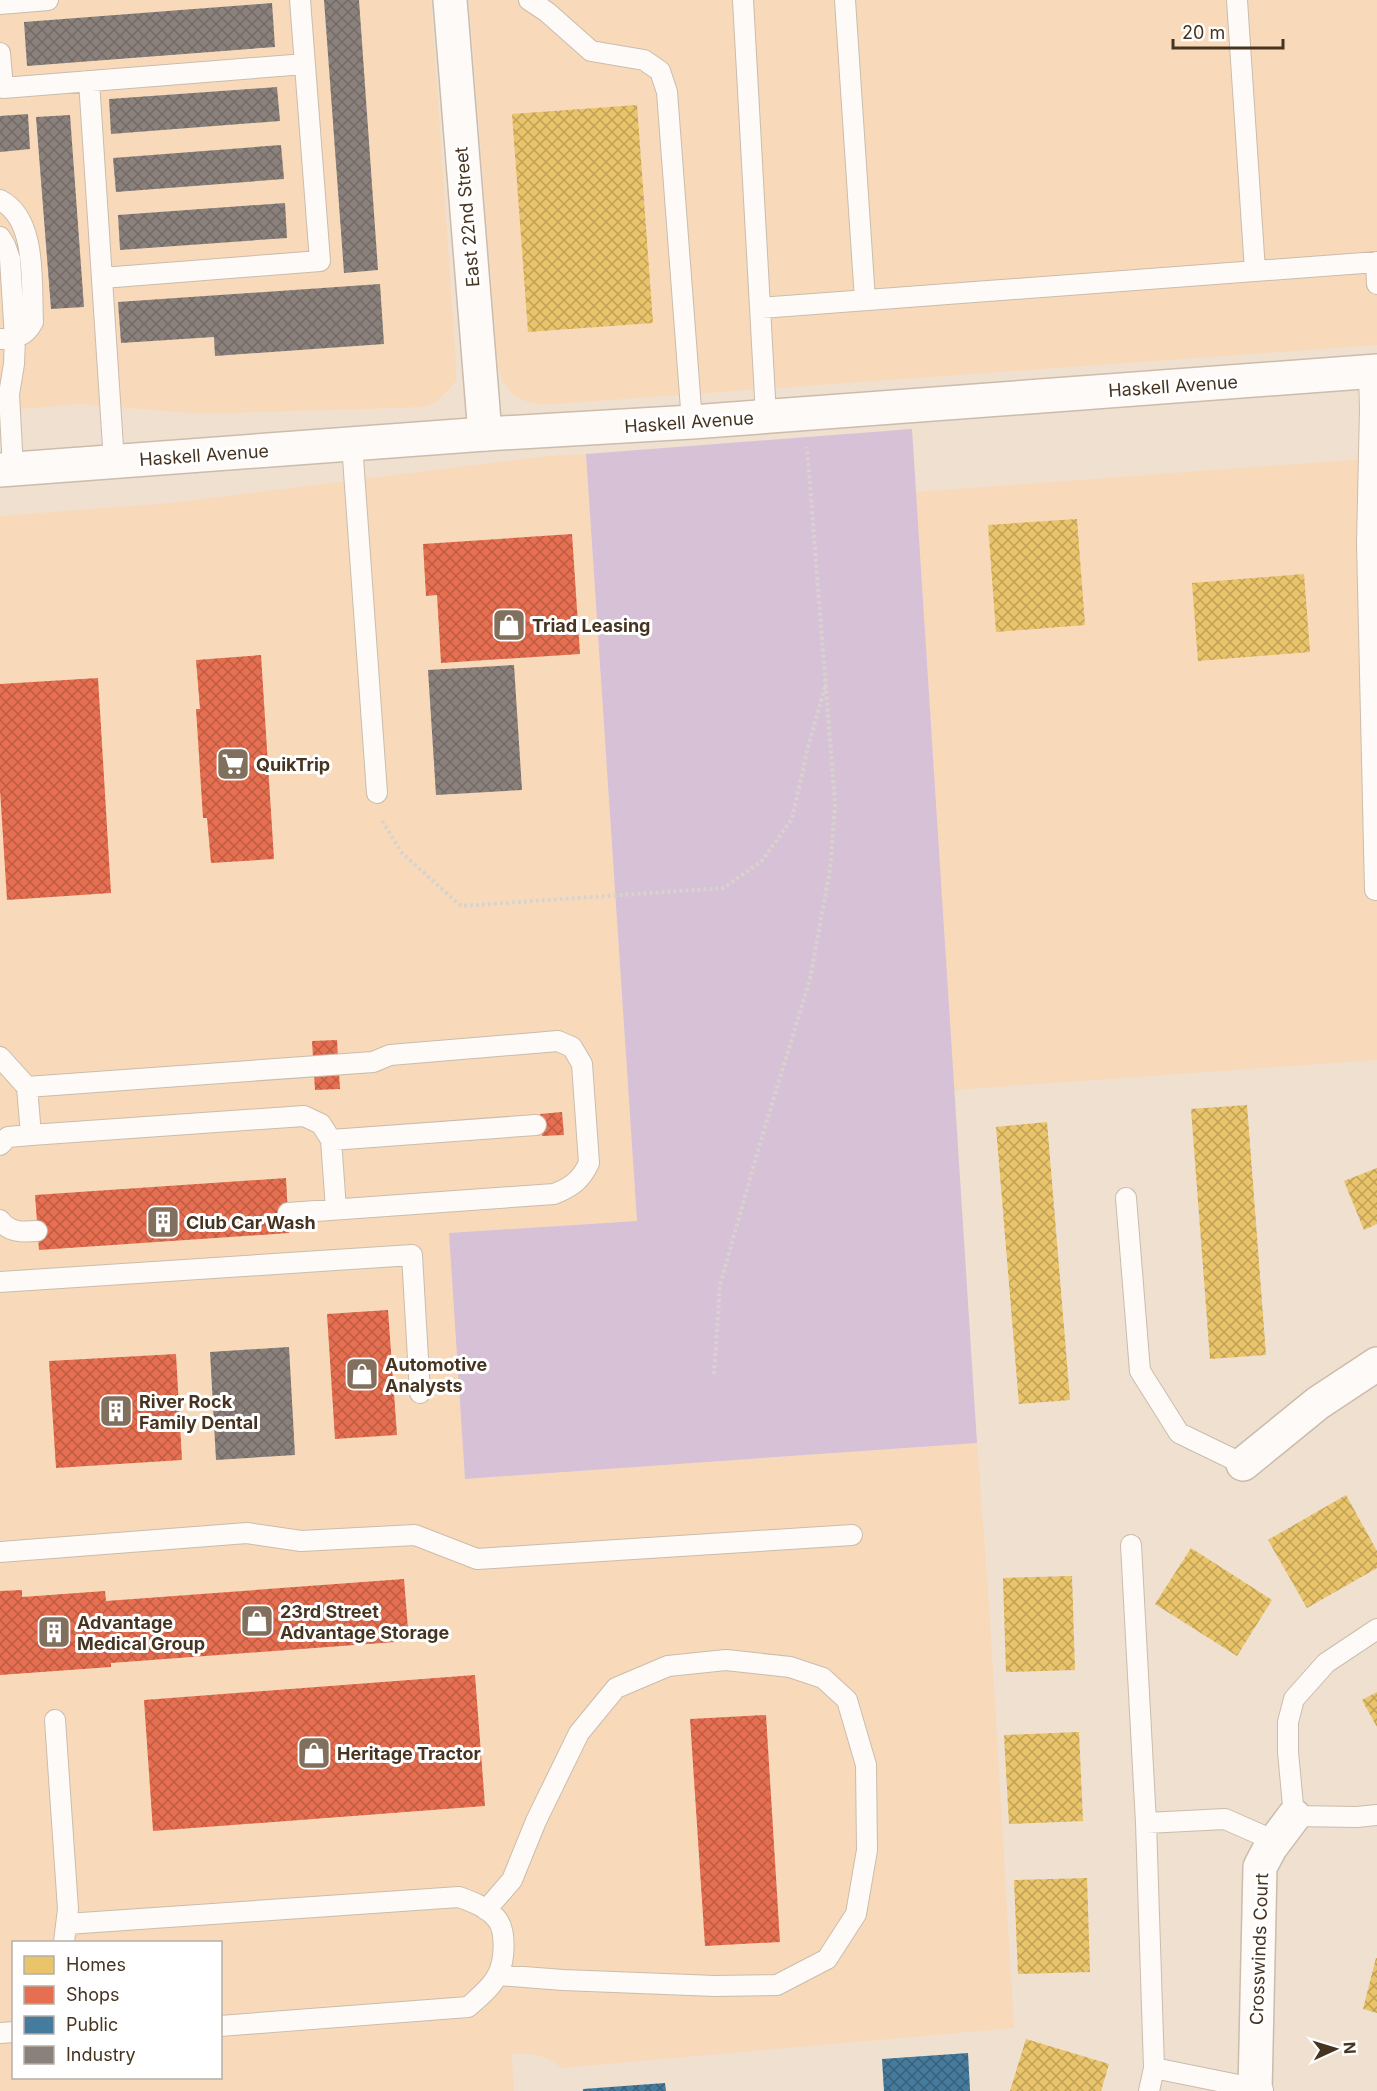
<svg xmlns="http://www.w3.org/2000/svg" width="1377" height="2091" viewBox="0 0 1377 2091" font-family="Inter,sans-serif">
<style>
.built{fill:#f8dabb;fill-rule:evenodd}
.green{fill:#d7c1d6}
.homes{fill:url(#homes-cross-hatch)}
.shops{fill:url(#shops-cross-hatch)}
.public{fill:url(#public-cross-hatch)}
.industry{fill:url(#industry-cross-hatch)}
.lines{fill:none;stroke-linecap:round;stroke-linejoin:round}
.lane-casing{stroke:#cbbcab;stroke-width:22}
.street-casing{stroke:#cbbcab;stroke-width:36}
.secondary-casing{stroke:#cbbcab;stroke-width:36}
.path{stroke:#d8d3cd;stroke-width:4;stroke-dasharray:3 3;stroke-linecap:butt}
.lane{stroke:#fdfaf8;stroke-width:20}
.street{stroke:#fdfaf8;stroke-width:33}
.secondary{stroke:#fdfaf8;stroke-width:33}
.labels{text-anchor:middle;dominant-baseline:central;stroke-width:6;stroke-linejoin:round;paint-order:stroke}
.street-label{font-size:18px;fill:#463420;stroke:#fff}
.poi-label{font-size:18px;font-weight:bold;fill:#463420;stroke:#fff;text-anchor:start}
</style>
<defs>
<pattern id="homes-cross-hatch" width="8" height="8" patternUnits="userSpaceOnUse" patternTransform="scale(1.5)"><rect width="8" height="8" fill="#e9c46a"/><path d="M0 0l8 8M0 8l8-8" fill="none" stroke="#bfa057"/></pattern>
<pattern id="shops-cross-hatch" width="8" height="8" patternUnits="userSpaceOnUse" patternTransform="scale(1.5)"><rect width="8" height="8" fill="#e76f51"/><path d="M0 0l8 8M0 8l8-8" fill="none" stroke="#bd5c43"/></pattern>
<pattern id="public-cross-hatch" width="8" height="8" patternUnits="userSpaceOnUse" patternTransform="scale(1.5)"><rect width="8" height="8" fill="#457b9d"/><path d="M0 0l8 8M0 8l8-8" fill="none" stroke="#396078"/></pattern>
<pattern id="industry-cross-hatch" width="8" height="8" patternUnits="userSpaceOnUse" patternTransform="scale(1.5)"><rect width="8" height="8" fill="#8a817c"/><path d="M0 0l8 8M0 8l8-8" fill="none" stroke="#736a65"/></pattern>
</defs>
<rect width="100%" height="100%" fill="#efe0d0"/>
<path class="built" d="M0 0H431L456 363V381L448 391 436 402 425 407 202 414 79 404 0 411Z
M469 0H1377V345L541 405 525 401 513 395 503 382 498 367Z
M586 454 637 1221 450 1233 466 1479 977 1443 990 1618 1014 2028 561 2068 549 2059 531 2054H512L514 2091H0V516L170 503 547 456ZM14 1942H220V2078H14Z
M1377 458V1060L954 1090 916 492Z"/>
<path class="green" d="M912 429 977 1443 465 1479 449 1233 637 1221 586 454Z"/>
<path class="homes" d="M637 105 653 323 528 332 512 114Z
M1077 519 1085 625 996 632 988 525Z
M1304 574 1310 652 1198 661 1192 583Z
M1247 1105 1266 1355 1210 1359 1191 1109Z
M1047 1122 1070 1400 1019 1404 996 1127Z
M1377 1168V1224L1364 1230 1344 1181Z
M1346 1495 1377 1551V1568L1307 1608 1268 1540Z
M1191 1548 1272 1600 1237 1656 1155 1604Z
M1072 1576 1075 1670 1006 1672 1003 1578Z
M1377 1692V1727L1362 1700Z
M1079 1732 1083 1821 1009 1824 1004 1735Z
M1087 1878 1090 1972 1018 1974 1014 1880Z
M1376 1958H1377V2013L1363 2009Z
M1026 2039 1109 2064 1101 2091H1010Z"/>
<path class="shops" d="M572 534 580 654 441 663 437 595 426 596 423 544Z
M261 655 274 859 211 863 207 818H203L196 709H200L196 660Z
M98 678 111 893 7 900 0 790V684Z
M337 1040 340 1089 315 1090 312 1041Z
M562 1112 564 1135 542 1136 540 1114Z
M286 1178 289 1233 39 1250 35 1195Z
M388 1310 397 1435 335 1439 327 1314Z
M176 1354 182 1460 56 1468 49 1361Z
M404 1579 409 1641 111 1663V1667L0 1675V1591L22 1590V1597L105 1591 106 1601Z
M475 1675 485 1806 153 1831 144 1700Z
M766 1715 780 1942 705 1946 690 1719Z"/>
<path class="public" d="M968 2053 970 2091H884L882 2059Z
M665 2083 666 2091H583V2089Z"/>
<path class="industry" d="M324 0H359L378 270 344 273Z
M272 3 275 47 27 66 24 22Z
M277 87 280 121 111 134 109 99Z
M28 114 30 149 0 152V116Z
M70 115 84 307 51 309 36 117Z
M281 145 284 179 116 192 113 158Z
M285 203 287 238 120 250 118 215Z
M380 284 384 344 215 356 214 337 121 343 118 302Z
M514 665 522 790 436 795 428 670Z
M289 1347 295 1455 216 1460 210 1352Z"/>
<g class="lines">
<g class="lane-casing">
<path id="lane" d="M529 0 547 12 591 51 644 60 660 71 667 92 692 422
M743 0 766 416
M845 0 865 300
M1237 0 1255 271
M0 4 48 0
M0 53 3 88 305 64
M89 81 114 462
M0 200C38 219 31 285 33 322 25 337 16 338 0 339
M0 237 5 245 10 259 15 338 14 364 9 394 13 469
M1376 262 1377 284
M102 278 320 261 300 0
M760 308 1377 262
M1369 371 1370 410 1367 543 1375 890
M352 444 377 793
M0 1057 27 1087 31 1135 304 1116 321 1124 331 1140 536 1125
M27 1087 373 1062 390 1055 558 1041 572 1047 582 1064 589 1163C581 1180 572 1187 554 1194L288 1213
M331 1140 336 1209
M0 1145 8 1137 31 1135
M1126 1198 1140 1371 1179 1433 1243 1464
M0 1220C9 1233 23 1232 37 1231
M0 1282 412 1255 420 1393
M1131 1545 1146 1823 1154 2068 1149 2091
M0 1552 247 1533 301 1541 415 1535 477 1559 852 1535
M1377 1629 1326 1663 1294 1699 1288 1722V1752L1294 1816 1357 1817 1377 1815
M55 1720 68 1909 64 1942
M1146 1823 1225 1819 1275 1841
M486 1910 512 1880 536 1821 579 1733 616 1688 668 1666 726 1660 790 1667 823 1678 847 1700 866 1765 867 1850 856 1914 827 1959 777 1985 715 1986 563 1980 498 1975
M67 1924 459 1897C473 1902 486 1907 496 1918 507 1930 505 1962 497 1976 491 1988 478 1998 468 2007L220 2026
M0 2033 14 2032
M1154 2068 1263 2090"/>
</g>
<g class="street-casing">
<path id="street" d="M450 0 485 434
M1243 1464 1318 1403 1377 1364
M1255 2091 1260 1867 1270 1848 1294 1816"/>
</g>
<g class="secondary-casing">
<path id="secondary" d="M0 470 485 434 692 422 1377 371"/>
</g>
<path class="path" d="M382 821 402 853 461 906 723 888 761 862 792 819 808 747 826 683
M714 1374 720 1285 759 1147 810 979 830 870 835 804 807 447"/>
<use href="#lane" class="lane"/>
<use href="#street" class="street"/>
<use href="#secondary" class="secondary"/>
</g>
<defs>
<g id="shop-square" transform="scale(1.725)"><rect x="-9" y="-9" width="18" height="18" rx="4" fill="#81705e" stroke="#fff"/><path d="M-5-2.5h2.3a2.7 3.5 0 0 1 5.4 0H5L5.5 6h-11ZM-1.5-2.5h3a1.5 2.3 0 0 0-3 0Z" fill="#fff"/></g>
<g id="supermarket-square" transform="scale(1.725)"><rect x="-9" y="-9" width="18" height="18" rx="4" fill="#81705e" stroke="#fff"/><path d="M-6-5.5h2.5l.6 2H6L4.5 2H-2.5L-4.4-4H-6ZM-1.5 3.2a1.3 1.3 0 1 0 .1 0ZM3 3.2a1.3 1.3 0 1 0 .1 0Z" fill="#fff"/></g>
<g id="building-square" transform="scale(1.725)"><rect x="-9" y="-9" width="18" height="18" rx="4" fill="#81705e" stroke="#fff"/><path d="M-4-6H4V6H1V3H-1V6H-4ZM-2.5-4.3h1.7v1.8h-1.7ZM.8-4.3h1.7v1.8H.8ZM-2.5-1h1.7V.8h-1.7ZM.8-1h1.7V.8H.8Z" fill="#fff"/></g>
</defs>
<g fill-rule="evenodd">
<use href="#shop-square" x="509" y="625"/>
<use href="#supermarket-square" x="233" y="764"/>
<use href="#building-square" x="163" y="1222"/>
<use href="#shop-square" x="362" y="1374"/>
<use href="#building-square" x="116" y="1411"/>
<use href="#shop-square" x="257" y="1621"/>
<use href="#building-square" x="54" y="1632"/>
<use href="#shop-square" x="314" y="1753"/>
</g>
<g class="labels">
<g class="street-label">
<text transform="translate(467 217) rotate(-95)">East 22nd Street</text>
<text transform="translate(1173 386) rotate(-4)">Haskell Avenue</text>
<text transform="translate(689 422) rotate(-4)">Haskell Avenue</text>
<text transform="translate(204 455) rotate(-4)">Haskell Avenue</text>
<text transform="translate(1259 1949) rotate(-88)">Crosswinds Court</text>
</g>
<g class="poi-label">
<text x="532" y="625">Triad Leasing</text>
<text x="256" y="764">QuikTrip</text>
<text x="186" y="1222">Club Car Wash</text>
<text x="385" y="1364">Automotive<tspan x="385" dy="21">Analysts</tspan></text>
<text x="139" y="1401">River Rock<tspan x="139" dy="21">Family Dental</tspan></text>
<text x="280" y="1611">23rd Street<tspan x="280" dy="21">Advantage Storage</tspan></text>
<text x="77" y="1622">Advantage<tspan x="77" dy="21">Medical Group</tspan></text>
<text x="337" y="1753">Heritage Tractor</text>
</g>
</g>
<rect x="12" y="1941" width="210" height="138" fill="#ffffff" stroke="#b5aea6" stroke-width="1.5"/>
<rect x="24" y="1956" width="30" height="18" fill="#e9c46a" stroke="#b5aea6" stroke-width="1.5"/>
<text x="66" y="1971" font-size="18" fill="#463420">Homes</text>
<rect x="24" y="1986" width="30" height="18" fill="#e76f51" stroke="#b5aea6" stroke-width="1.5"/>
<text x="66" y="2001" font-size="18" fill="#463420">Shops</text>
<rect x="24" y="2016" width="30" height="18" fill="#457b9d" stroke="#b5aea6" stroke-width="1.5"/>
<text x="66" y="2031" font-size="18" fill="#463420">Public</text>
<rect x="24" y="2046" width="30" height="18" fill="#8a817c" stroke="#b5aea6" stroke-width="1.5"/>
<text x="66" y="2061" font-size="18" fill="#463420">Industry</text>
<g transform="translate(1335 2049) rotate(86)" stroke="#ffffff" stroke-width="4.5" paint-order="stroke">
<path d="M0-4.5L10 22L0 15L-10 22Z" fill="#463420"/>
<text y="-9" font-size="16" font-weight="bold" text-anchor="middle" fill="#463420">N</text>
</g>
<path d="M1173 39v9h110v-9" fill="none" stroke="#463420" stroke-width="3"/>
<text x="1182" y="39" font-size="18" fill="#463420" stroke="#ffffff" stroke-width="4.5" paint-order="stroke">20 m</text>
</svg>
